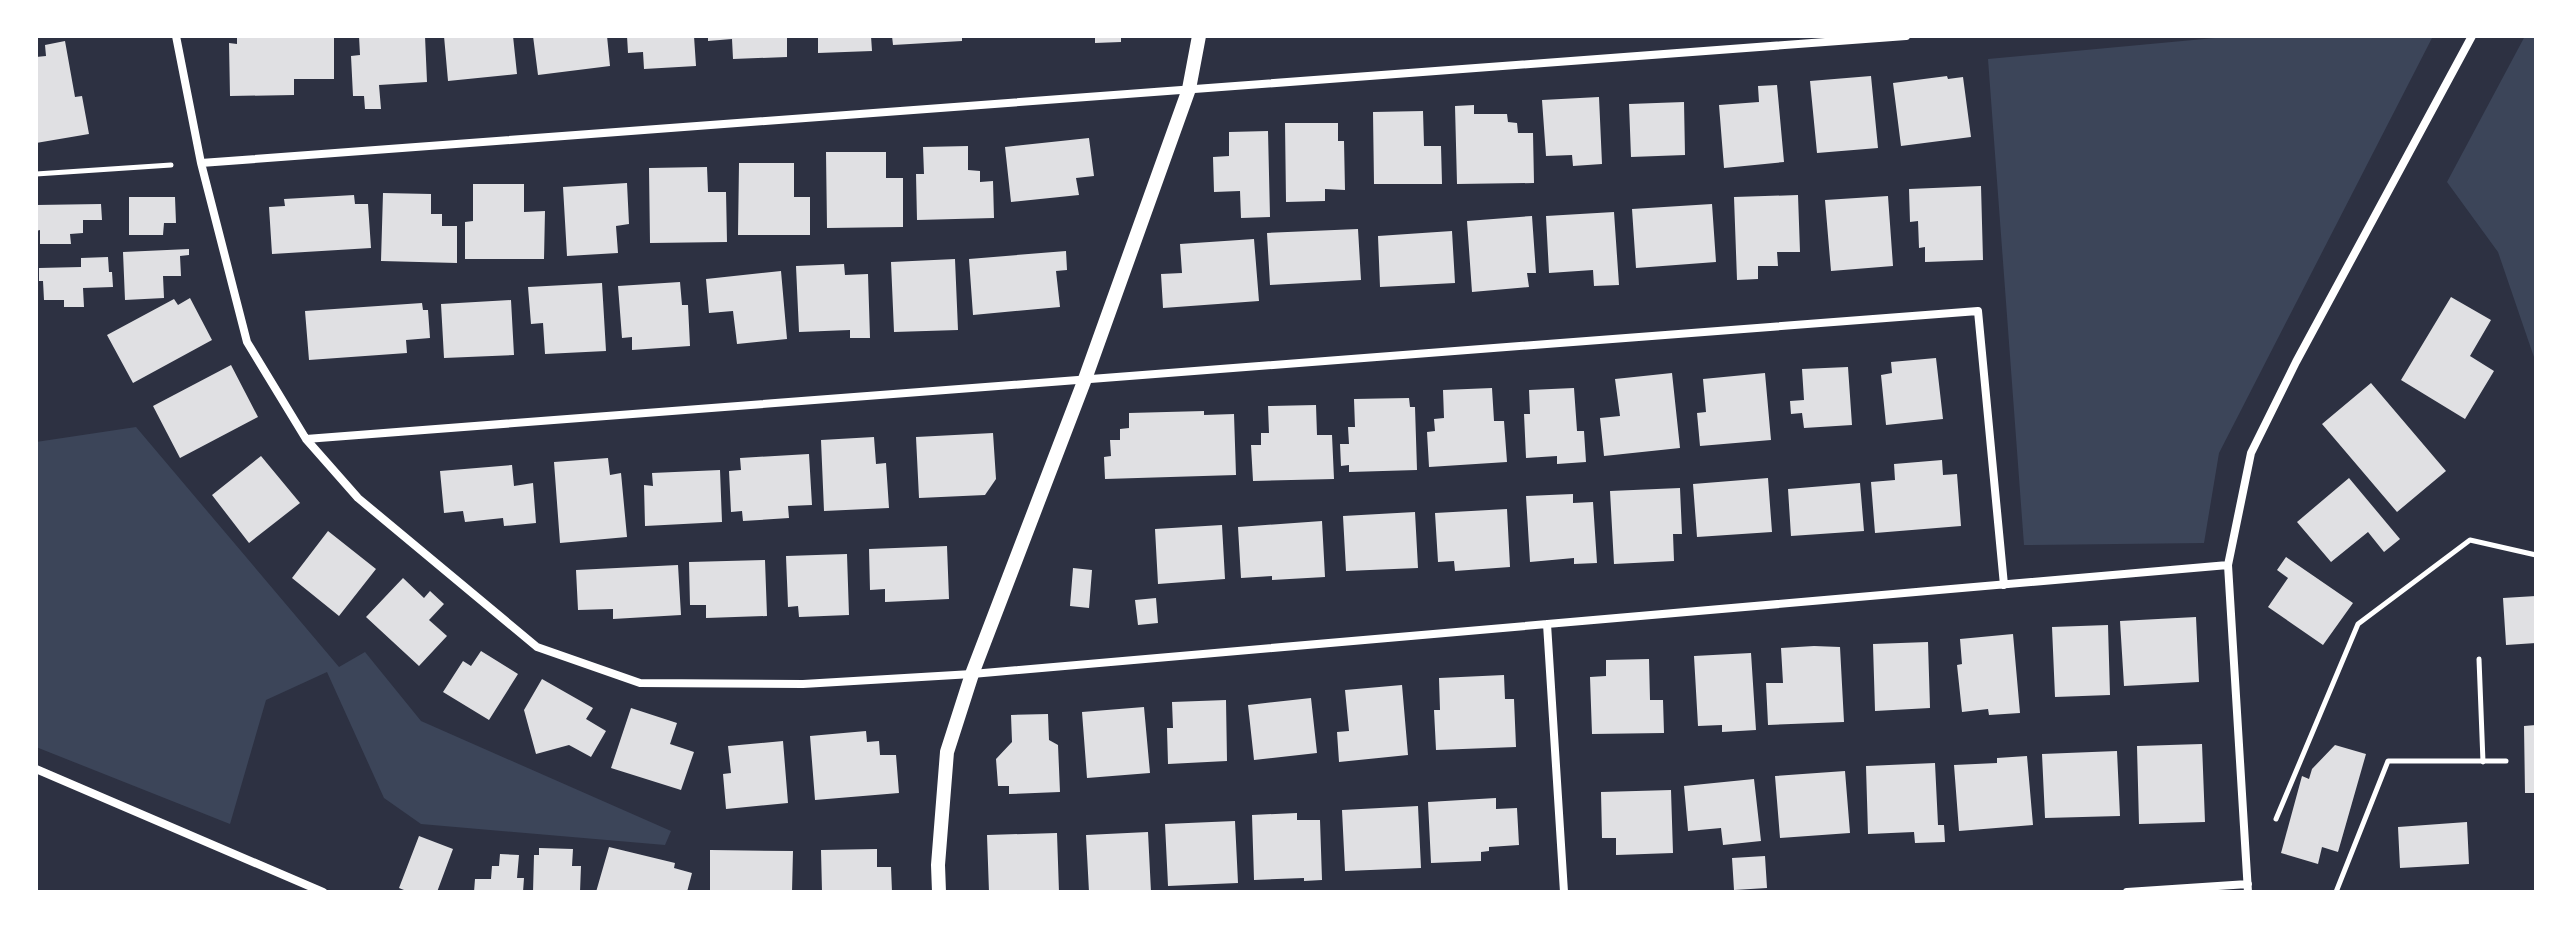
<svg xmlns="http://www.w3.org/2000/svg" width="2572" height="928" viewBox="0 0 2572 928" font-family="Poppins,sans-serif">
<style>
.green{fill:#3c4559}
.building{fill:#e0e0e3}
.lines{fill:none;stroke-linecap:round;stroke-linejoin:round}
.path{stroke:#fff;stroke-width:5}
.minor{stroke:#fff;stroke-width:8}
.tertiary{stroke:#fff;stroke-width:14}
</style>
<rect width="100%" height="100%" fill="#2d3142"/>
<path class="green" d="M2236 36H2430L2432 38 2219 453 2204 543 2024 545 1988 59Z
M2525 36H2536V363L2498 252 2447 182Z
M136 427 339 667 365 652 421 721 671 831 665 845 421 824 384 798 327 672 266 700 230 824 36 747V442Z"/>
<path class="building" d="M237 36H334V79H294V95L230 96 229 43 237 44Z
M359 36H425L427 82 379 85 381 109H365L364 96H353L351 56 360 55Z
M444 36H513L517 74 448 81Z
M533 36H607L610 66 538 75Z
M627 36H694L696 66 644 69 643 52 628 53Z
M708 36H787V57L733 59 732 39 708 41Z
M818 36H871L872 51 818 53Z
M892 36H962V41L893 45Z
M1095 36H1121V42L1095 43Z
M65 41 75 97 82 96 89 134 36 143V57L46 56 45 45Z
M1871 76 1878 148 1817 153 1810 81Z
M1947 76 1948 79 1963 77 1971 137 1901 146 1893 83Z
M1777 85 1784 162 1724 168 1719 105 1759 102 1758 86Z
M1599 97 1602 164 1573 166 1572 155 1546 156 1542 100Z
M1684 102 1685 155 1631 157 1629 104Z
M1474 105V114H1507L1508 122 1517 123 1518 133H1533L1534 183 1457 184 1455 106Z
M1423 111 1424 146H1441L1442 184H1374L1373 112Z
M1285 123H1338V141H1344L1345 190 1325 189V201L1286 202Z
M1268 131 1270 217 1241 218 1240 191 1214 192 1213 157 1229 156V132Z
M1089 138 1094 176 1076 178 1079 195 1011 202 1005 147Z
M968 146V170L980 171V182L993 181 994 218 917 220 916 174H924L923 147Z
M826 152H886V178H903V227L827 228Z
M739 163H794V197H810V235H738Z
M707 167 708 192H726L727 242 650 243 649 168Z
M627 183 629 224 616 226 618 253 567 256 563 187Z
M473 184H524V212L545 211 544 259H465V222L473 221Z
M1981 186 1983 260 1925 262V247L1919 248 1918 221 1910 222 1909 189Z
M383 193 431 194V214H442V226H457V263L381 261Z
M354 195 355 204H368L371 248 272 254 269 207 285 206 284 199Z
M1798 195 1800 252H1777L1778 266H1758V279L1737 280 1734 197Z
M1888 196 1893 266 1831 271 1825 200Z
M129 197H175L176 223H164L163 235H129Z
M101 204 102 220H83V233L70 234 71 244H40V230L36 231V205Z
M1712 204 1716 262 1636 268 1632 209Z
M1614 212 1619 285 1594 286 1593 270 1549 273 1546 216Z
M1532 216 1536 273H1527L1529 287 1472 292 1467 221Z
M1358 229 1361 280 1270 285 1267 233Z
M1452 231 1455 283 1380 287 1378 236Z
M1254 239 1259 301 1163 308 1161 274 1182 273 1180 244Z
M189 249V255L180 256 181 276H163L164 298 125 300 123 252Z
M1066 251 1067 270 1056 271 1060 307 973 315 969 259Z
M108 257 109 272H112L113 287 83 288 84 307H64V300H44L43 281H39V268L81 267V258Z
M955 259 958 330 894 332 891 262Z
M844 264 845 275 868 274 870 338H850V330L799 332 796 266Z
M781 271 787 339 737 344 733 311 709 313 706 279Z
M680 282 682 305H688L690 346 632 350V337L622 338 618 286Z
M602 283 606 351 545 354 543 323 531 324 528 287Z
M2451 297 2491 320 2470 356 2494 371 2465 419 2401 380Z
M190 298 212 340 133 383 107 335 174 299 178 305Z
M511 300 514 355 444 358 441 304Z
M422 303 423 310H428L430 338 406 340 407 353 309 360 305 311Z
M1936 358 1943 419 1886 425 1881 375 1892 373 1891 362Z
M231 365 258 417 180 458 153 406Z
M1848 367 1852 425 1804 428 1802 413 1791 414 1790 401 1804 400 1802 369Z
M1672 373 1680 448 1604 456 1600 418 1620 416 1615 379Z
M1765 373 1771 440 1700 446 1697 413 1706 412 1703 379Z
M2371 383 2446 471 2397 512 2322 424Z
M1492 388 1494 421H1504L1507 462 1429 467 1427 432 1435 431 1434 419 1444 418 1443 390Z
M1574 388 1577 431H1584L1586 462 1557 464V456L1526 458 1524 414H1530L1529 390Z
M1409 398 1410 407H1415L1417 470 1349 472V465L1341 466 1340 444H1349L1348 427H1355L1354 399Z
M1316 405 1317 435H1332L1334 479 1253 481 1251 445H1261V433H1269L1268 406Z
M1204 411V415L1234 414 1236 475 1105 479 1104 457 1111 456 1110 440H1120V429L1129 428V413Z
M993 433 996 479 985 495 919 498 916 437Z
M874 437 876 464 886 463 889 508 824 511 821 440Z
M809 454 812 505 788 506 789 518 743 521 742 511 731 512 729 471 741 470 740 458Z
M261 456 300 503 249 543 212 495Z
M608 458 610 475 621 473 627 537 560 543 554 462Z
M1942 460 1943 475 1957 474 1961 526 1875 533 1871 482 1895 480 1894 464Z
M512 465 514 486 533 483 536 523 504 526 503 518 465 522 463 511 444 513 440 471Z
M720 470 722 522 645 526 644 485 653 486 652 473Z
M1768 478 1772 532 1697 537 1693 484Z
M2349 478 2400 539 2384 552 2368 532 2331 562 2297 522Z
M1860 483 1864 531 1791 536 1788 489Z
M1680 488 1682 534H1673L1674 561 1614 564 1610 491Z
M1573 494V503L1593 502 1597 563 1574 564V558L1530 562 1526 496Z
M1507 509 1510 567 1455 571 1454 561 1438 562 1435 513Z
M1415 512 1418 568 1346 571 1343 516Z
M1322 521 1325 577 1272 580V576L1241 578 1238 527Z
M1222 525 1225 579 1158 584 1155 529Z
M328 531 376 569 339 616 292 578Z
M947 546 949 599 885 602V589L870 590 869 549Z
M847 554 849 615 799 617 798 606 788 607 786 556Z
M2286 557 2353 603 2323 645 2268 607 2288 578 2277 570Z
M765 560 767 616 706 618V605H690L689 562Z
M678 565 681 615 613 619V609L578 610 576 570Z
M1073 568 1092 570 1089 608 1070 606Z
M403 578 424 598 430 591 444 604 429 620 447 636 419 666 366 617Z
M2536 596V643L2506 645 2503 598Z
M1156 598 1158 623 1138 625 1135 600Z
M2196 617 2199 682 2124 686 2120 621Z
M2108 625 2110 695 2055 697 2052 627Z
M2013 634 2020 713 1989 715 1988 709 1962 712 1957 665 1962 664 1960 639Z
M1928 642 1930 708 1875 711 1873 644Z
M1814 646 1840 647 1844 722 1768 725 1766 683H1783L1781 648Z
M481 651 518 674 489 720 443 692 463 661 471 666Z
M1751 653 1756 730 1722 732V725L1698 726 1694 656Z
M1649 659 1650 700H1663L1664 733 1592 734 1590 677 1606 676V660Z
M1504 675 1505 699H1514L1516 747 1436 750 1434 710H1440L1439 678Z
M542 679 593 708 586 719 606 731 591 757 569 745 536 754 524 710Z
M1402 685 1408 755 1339 762 1337 732 1349 731 1345 690Z
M1311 698 1317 753 1254 760 1248 705Z
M1226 700 1227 761 1168 764 1167 728H1173L1172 702Z
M1144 707 1150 773 1087 778 1082 712Z
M631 708 677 723 670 744 694 752 681 790 611 768Z
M1048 714 1049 740 1058 745 1060 792 1009 794V786H998L996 759 1012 742 1011 715Z
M2536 725V793H2525L2524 726Z
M866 731 867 742 879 741 880 755H896L899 793 815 800 810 736Z
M783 741 788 803 726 809 723 774 731 773 728 746Z
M2202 744 2205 822 2139 824 2137 746Z
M2335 745 2366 754 2338 852 2322 847 2318 864 2281 853 2302 776 2309 779 2312 769Z
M2117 751 2120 816 2045 818 2042 754Z
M2027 756 2033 825 1959 831 1954 765 1997 763V758Z
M1935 763 1938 825H1944L1945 842 1915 843 1914 832 1868 834 1866 766Z
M1845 771 1850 833 1780 838 1775 776Z
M1754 779 1761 841 1723 845 1721 828 1688 831 1684 786Z
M1671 790 1673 853 1616 855V838H1602L1601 792Z
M1496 798V809L1517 808 1519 845 1489 847V851L1481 852V861L1431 863 1428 802Z
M1418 806 1421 868 1345 871 1342 810Z
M1297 813V820H1320L1322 880 1304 881V878L1254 880 1252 815Z
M1235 821 1238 883 1168 886 1165 824Z
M2467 822 2469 864 2400 868 2398 827Z
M1148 832 1151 892H1089L1086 835Z
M1057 833 1059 892H989L987 835Z
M419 836 453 849 437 892H409L399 888Z
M609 847 675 863 674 868 692 873 687 892H596Z
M539 848 573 849 572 866H581L580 892H533L534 855H539Z
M877 849V867H891L892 892H822L821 850Z
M710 850 793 851 792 892H710Z
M500 854 519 855 517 878H524L523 892H474L475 879H491L492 866H499Z
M1765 856 1767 888 1734 890 1732 858Z"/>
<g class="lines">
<path class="path" d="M36 174 171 165
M2479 659 2483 762
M2276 819 2358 624 2470 540 2536 555
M2336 892 2388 761H2506"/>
<path class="minor" d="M176 36 201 163 247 342 306 439 358 498 537 647 640 683 803 684 972 674 2228 565
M201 163 1906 36
M306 439 1978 311 2004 585
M1547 624 1564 892
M36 769 323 892
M2127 892 2248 884
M2248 892 2228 565 2251 453 2296 362 2472 36"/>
<path class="tertiary" d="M939 892 938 865 947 752 972 674 1085 379 1189 89 1199 36"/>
</g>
<rect width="2572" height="928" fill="none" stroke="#ffffff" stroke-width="76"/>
</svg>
